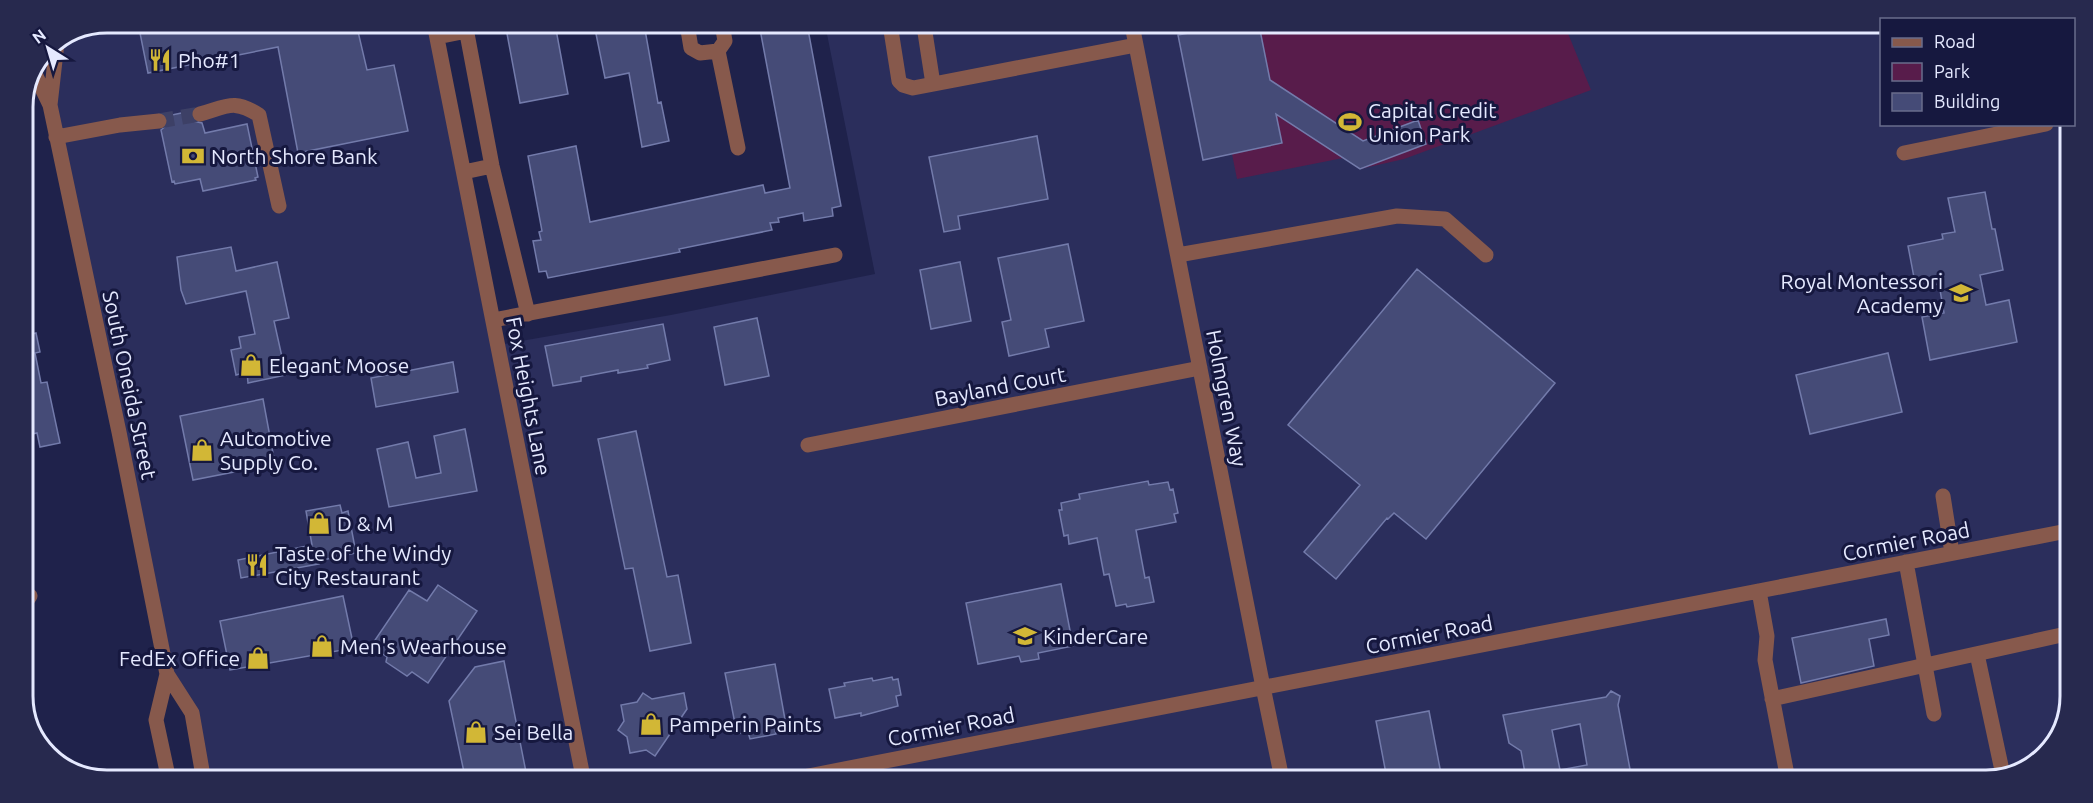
<svg xmlns="http://www.w3.org/2000/svg" width="2093" height="803" viewBox="0 0 2093 803" font-family="Ubuntu,sans-serif">
<style>
.built{fill:#2b2e5c}
.green{fill:#581c4b}
.building{fill:#454b77;stroke:#737bab;stroke-width:1.5;fill-rule:evenodd}
.lines{fill:none;stroke-linecap:round;stroke-linejoin:round}
.minor-tunnel{stroke:#3d4066;stroke-width:15;stroke-dasharray:15 8;stroke-linecap:butt}
.minor{stroke:#87594c;stroke-width:15}
.labels{text-anchor:middle;dominant-baseline:central;stroke-width:6;stroke-linejoin:round;paint-order:stroke}
.poi-label{font-size:21px;fill:#e5e9ff;stroke:#16183f;text-anchor:start}
.street-label{font-size:21px;fill:#e5e9ff;stroke:#16183f}
.rim{fill:none;stroke:#e5e9ff;stroke-width:3}
</style>
<rect width="100%" height="100%" fill="#1f224b"/>
<path class="built" d="M107 23H434L498 345 671 315 875 274 825 24 1881 27 1882 124 2070 125 2066 724 2037 763 1987 780 203 776 192 713 167 674 56 137 57 43Z"/>
<path class="green" d="M1206 25 1565 26 1591 90 1404 159 1360 169 1343 158 1237 179 1232 154 1203 160 1178 35 1207 30Z"/>
<path class="building" d="M138 23H356L367 70 394 65 408 131 298 153 278 47 148 73Z
M505 23 555 24 568 94 520 103Z
M594 24H644L658 103 661 102 669 141 642 147 629 73 605 78Z
M759 24H807L841 206 832 208 833 216 804 221 803 213 778 218 779 222 770 223 772 230 679 249 680 252 548 278 546 271 539 272 533 241 541 240 539 232 542 231 528 156 576 146 590 222 763 185 765 193 790 188Z
M1230 25H1259L1270 80 1363 141 1418 120 1426 144 1360 169 1276 114 1282 143 1203 160 1178 35Z
M191 111 193 121 202 123 205 133 247 124 258 177 255 178 256 180 203 191 200 179 175 184 174 181 172 182 161 130 168 124 167 116Z
M1037 136 1048 199 958 216 960 229 944 232 929 157Z
M1985 192 1992 229H1995L2003 270 1980 275 1986 305 2009 300 2017 342 1930 360 1922 317 1944 313 1939 284 1916 288 1908 246 1943 239 1942 234 1955 232 1948 198Z
M1068 244 1084 321 1045 329 1049 347 1009 356 1002 322 1011 320 998 258Z
M231 247 236 271 277 262 289 318 274 321 286 375 248 383 247 372 236 375 231 350 241 348 239 337 255 334 246 291 186 304 181 290 177 257Z
M960 262 971 321 931 329 920 270Z
M1417 269 1555 383 1426 539 1394 513 1388 519 1387 518 1336 579 1304 552 1360 485 1288 425Z
M757 318 769 376 725 385 714 327Z
M23 323H29L32 334 36 333 40 352 35 353 41 383 47 382 60 443 40 447 37 433 23 436V422L28 420 23 395Z
M663 324 670 360 647 365 648 368 618 373V370L581 377V381L553 386 545 346Z
M1888 353 1902 412 1810 434 1796 375Z
M453 362 458 392 376 407 371 378Z
M263 399 275 464 193 480 180 416Z
M465 429 477 491 389 507 377 449 408 442 416 478 441 473 434 436Z
M636 431 667 577 678 575 691 643 650 651 633 568 625 569 598 439Z
M1148 481 1149 485 1168 482 1170 490 1173 489 1178 513 1174 514 1176 522 1136 530 1145 578 1149 577 1154 602 1127 607 1126 604 1116 606 1109 574 1104 575 1097 538 1069 544 1068 535 1064 536 1059 510H1062L1061 503 1080 499 1079 494Z
M340 505 342 513 348 511 356 553 318 561 319 564 241 578 238 560 312 545 306 511Z
M1061 584 1073 646 1038 653 1039 659 1021 662 1019 656 978 664 966 603Z
M438 585 477 611 428 683 412 672 407 676 386 662 387 657 371 646 409 590 427 601Z
M343 596 354 648 230 670 220 621Z
M1886 619 1889 635 1869 639 1874 666 1801 683 1792 638Z
M504 661 526 772 503 777H465L449 701 475 667Z
M775 664 786 725 774 727 776 734 750 739 748 732 737 734 725 673Z
M892 677 893 680 898 679 901 695 896 696 898 706 861 716V713L835 718 829 689 845 686 844 683 872 678 873 681Z
M1611 691 1620 696 1618 705 1632 780 1526 779 1521 751 1509 743 1503 715 1606 697ZM1580 724 1587 765 1560 770 1552 730Z
M643 693 652 699 684 693 687 709 655 756 646 750 630 753 627 737 618 730 624 721 621 705 637 702Z
M1429 711 1442 779H1387L1376 721Z"/>
<g class="lines">
<path class="minor-tunnel" d="M159 121 200 114"/>
<path class="minor" d="M434 23 583 777
M465 23 492 166 528 314
M687 24 691 48 700 53 718 51 725 41 722 24
M890 24 899 81 903 85 913 88 1136 45
M1132 25 1263 687 1282 779
M924 26 933 84
M437 37 467 31
M718 51 738 148
M35 74 50 105 119 432 167 674 192 713 203 776
M50 105 57 43
M200 114C228 106 234 99 259 115L279 206
M56 137 120 125 159 121
M1904 153 2046 124
M464 172 492 166
M1178 255 1397 216 1445 219 1486 255
M493 320 835 255
M808 445 1200 368
M1943 496 1952 553
M1906 562 1934 714
M1759 591 1767 636 1765 660 1788 780
M23 606 30 596
M1977 654 2003 775
M167 674 156 720 168 776
M1772 699 2066 634
M798 778 2067 531"/>
</g>
<defs>
<g id="restaurant-bare" transform="scale(1.8)"><path d="M-5-6h1v4h1v-4h1v4h1v-4h1v5L-1.5 .5V6h-2V.5L-5-1ZM5-6V6H3V1.5H1.5Q1.5-4 5-6Z" fill="#d2b736" stroke="#16183f" stroke-width="2.5" paint-order="stroke"/></g>
<g id="stadium-bare" transform="scale(1.8)"><path d="M0-5a6.5 5 0 1 0 0 10a6.5 5 0 1 0 0-10ZM-3.5-1.8h7v3.6h-7Z" fill="#d2b736" stroke="#16183f" stroke-width="2.5" paint-order="stroke"/></g>
<g id="bank-bare" transform="scale(1.8)"><path d="M-6-4H6V4H-6ZM0-2.3a2.3 2.3 0 1 0 0 4.6a2.3 2.3 0 1 0 0-4.6Z" fill="#d2b736" stroke="#16183f" stroke-width="2.5" paint-order="stroke"/></g>
<g id="school-bare" transform="scale(1.8)"><path d="M0-5L7-2L0 1L-7-2ZM-4 1L0 2.5L4 1V4Q0 6-4 4Z" fill="#d2b736" stroke="#16183f" stroke-width="2.5" paint-order="stroke"/></g>
<g id="shop-bare" transform="scale(1.8)"><path d="M-5-2.5h2.3a2.7 3.5 0 0 1 5.4 0H5L5.5 6h-11ZM-1.5-2.5h3a1.5 2.3 0 0 0-3 0Z" fill="#d2b736" stroke="#16183f" stroke-width="2.5" paint-order="stroke"/></g>
</defs>
<g fill-rule="evenodd">
<use href="#restaurant-bare" x="160" y="60"/>
<use href="#stadium-bare" x="1350" y="122"/>
<use href="#bank-bare" x="193" y="156"/>
<use href="#school-bare" x="1961" y="293"/>
<use href="#shop-bare" x="251" y="365"/>
<use href="#shop-bare" x="202" y="450"/>
<use href="#shop-bare" x="319" y="523"/>
<use href="#restaurant-bare" x="257" y="565"/>
<use href="#school-bare" x="1025" y="636"/>
<use href="#shop-bare" x="322" y="646"/>
<use href="#shop-bare" x="258" y="658"/>
<use href="#shop-bare" x="651" y="724"/>
<use href="#shop-bare" x="476" y="732"/>
</g>
<g class="labels">
<g class="poi-label">
<text x="178" y="60">Pho#1</text>
<text x="1368" y="110">Capital Credit<tspan x="1368" dy="24">Union Park</tspan></text>
<text x="211" y="156">North Shore Bank</text>
<text x="1943" y="281" text-anchor="end">Royal Montessori<tspan x="1943" dy="24">Academy</tspan></text>
<text x="269" y="365">Elegant Moose</text>
<text x="220" y="438">Automotive<tspan x="220" dy="24">Supply Co.</tspan></text>
<text x="337" y="523">D &amp; M</text>
<text x="275" y="553">Taste of the Windy<tspan x="275" dy="24">City Restaurant</tspan></text>
<text x="1043" y="636">KinderCare</text>
<text x="340" y="646">Men's Wearhouse</text>
<text x="240" y="658" text-anchor="end">FedEx Office</text>
<text x="669" y="724">Pamperin Paints</text>
<text x="494" y="732">Sei Bella</text>
</g>
<g class="street-label">
<text transform="translate(130 385) rotate(78)">South Oneida Street</text>
<text transform="translate(1000 386) rotate(-11)">Bayland Court</text>
<text transform="translate(529 396) rotate(79)">Fox Heights Lane</text>
<text transform="translate(1227 398) rotate(79)">Holmgren Way</text>
<text transform="translate(1906 541) rotate(-11)">Cormier Road</text>
<text transform="translate(1429 634) rotate(-11)">Cormier Road</text>
<text transform="translate(951 726) rotate(-11)">Cormier Road</text>
</g>
</g>
<path d="M0 0H2093V803H0ZM107 33H1986A74 74 0 0 1 2060 107V696A74 74 0 0 1 1986 770H107A74 74 0 0 1 33 696V107A74 74 0 0 1 107 33Z" fill="#27294e" fill-rule="evenodd"/>
<path class="rim" d="M107 33H1986A74 74 0 0 1 2060 107V696A74 74 0 0 1 1986 770H107A74 74 0 0 1 33 696V107A74 74 0 0 1 107 33Z"/>
<rect x="1880" y="18" width="195" height="108" fill="#16183f" stroke="#696c8c" stroke-width="1.5"/>
<rect x="1892" y="38" width="30" height="9" fill="#87594c" stroke="#696c8c" stroke-width="1.5"/>
<text x="1934" y="48" font-size="18" fill="#e5e9ff">Road</text>
<rect x="1892" y="63" width="30" height="18" fill="#581c4b" stroke="#696c8c" stroke-width="1.5"/>
<text x="1934" y="78" font-size="18" fill="#e5e9ff">Park</text>
<rect x="1892" y="93" width="30" height="18" fill="#454b77" stroke="#696c8c" stroke-width="1.5"/>
<text x="1934" y="108" font-size="18" fill="#e5e9ff">Building</text>
<g transform="translate(48 48) rotate(323)" stroke="#16183f" stroke-width="4.5" paint-order="stroke">
<path d="M0-4.5L10 22L0 15L-10 22Z" fill="#e5e9ff"/>
<text y="-9" font-size="16" font-weight="bold" text-anchor="middle" fill="#e5e9ff">N</text>
</g>
</svg>
